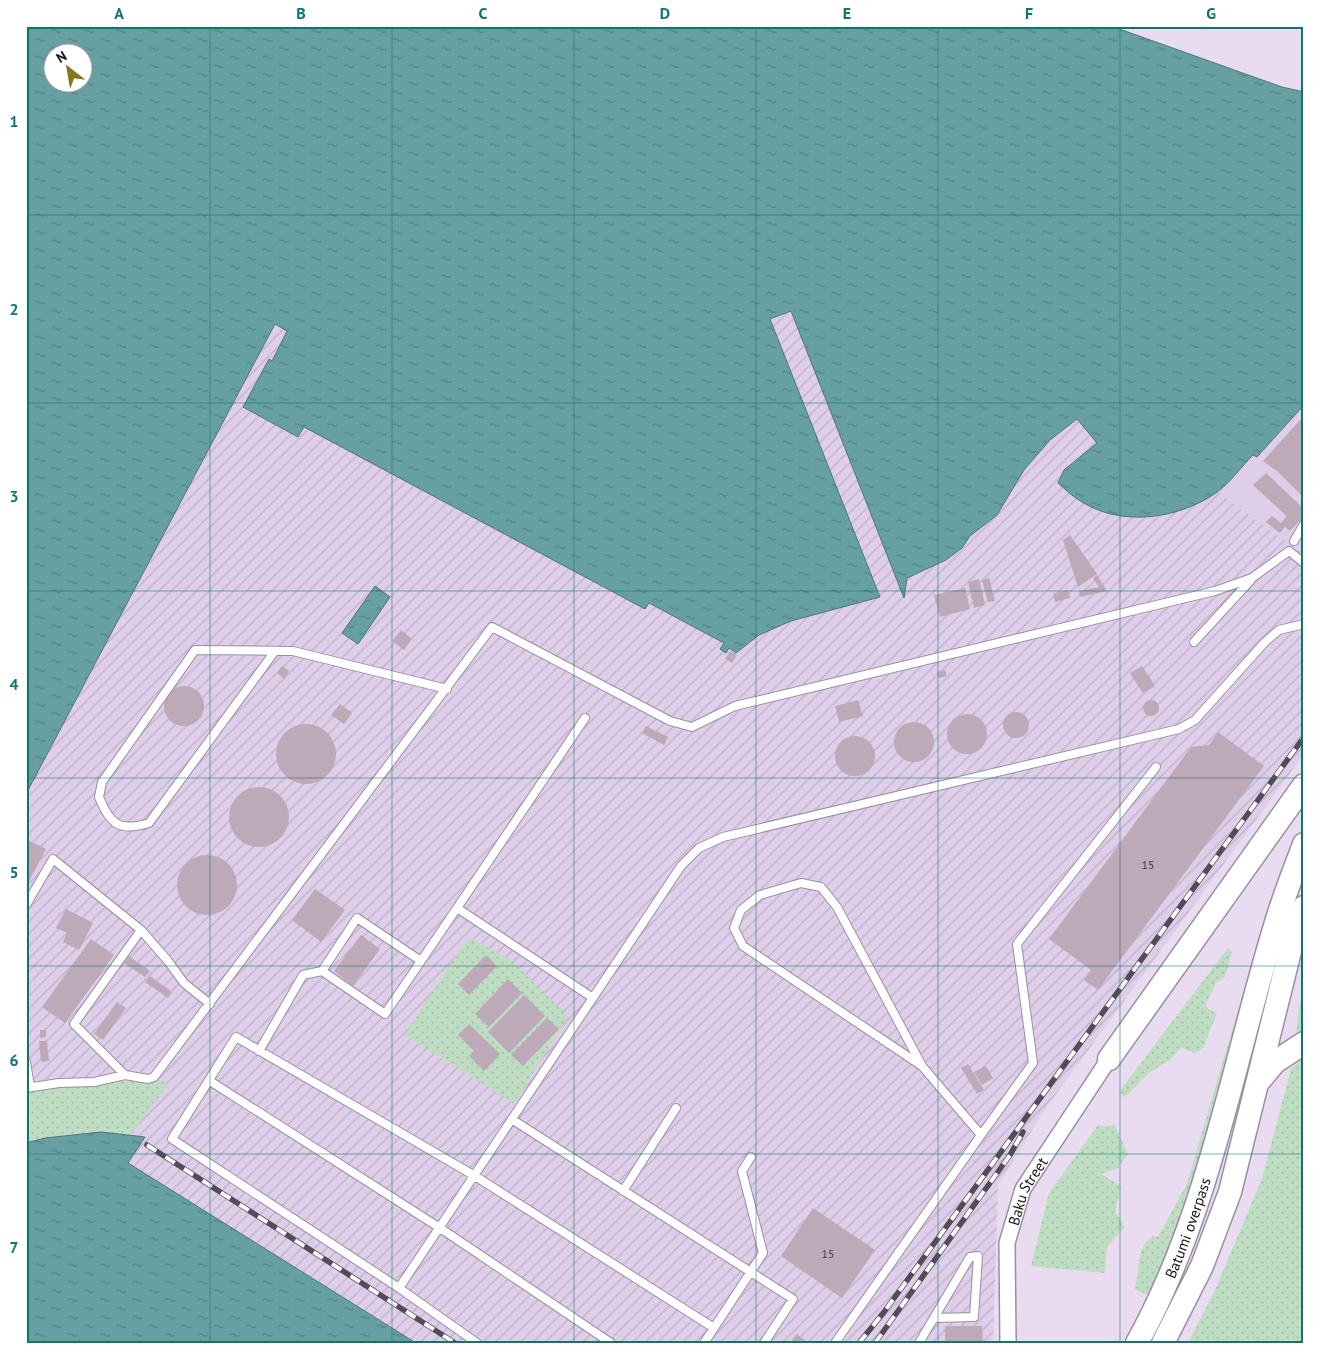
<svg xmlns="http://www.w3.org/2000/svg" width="1330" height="1369" viewBox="0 0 1330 1369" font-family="'PT Sans',sans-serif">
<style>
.built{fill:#dfcee9}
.industrial{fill:url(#industrial-furrows)}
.grass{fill:url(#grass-dots)}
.water{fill:url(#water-ripples);stroke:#4e7579;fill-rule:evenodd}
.building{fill:#bda9b7}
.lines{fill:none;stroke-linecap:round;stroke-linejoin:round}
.lane-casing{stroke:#9a8ea2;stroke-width:10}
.street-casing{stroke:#9a8ea2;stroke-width:18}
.secondary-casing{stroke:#9a8ea2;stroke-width:25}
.lane{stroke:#fff;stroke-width:8}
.street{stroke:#fff;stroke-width:15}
.secondary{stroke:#fff;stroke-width:22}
.rail-casing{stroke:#534c57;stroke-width:5.5}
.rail{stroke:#fff;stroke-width:4;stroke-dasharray:11;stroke-linecap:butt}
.grid{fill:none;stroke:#0f766e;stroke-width:1;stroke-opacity:0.55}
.labels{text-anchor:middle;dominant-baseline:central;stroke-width:5;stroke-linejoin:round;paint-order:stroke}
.number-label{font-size:12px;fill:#403840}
.street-label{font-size:15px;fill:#161219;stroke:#fff}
.neatline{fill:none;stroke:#0f766e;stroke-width:2}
.grid-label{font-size:16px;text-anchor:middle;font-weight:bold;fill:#0f766e}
</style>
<defs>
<pattern id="industrial-furrows" width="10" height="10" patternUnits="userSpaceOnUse" patternTransform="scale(1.25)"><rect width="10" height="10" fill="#dfcee9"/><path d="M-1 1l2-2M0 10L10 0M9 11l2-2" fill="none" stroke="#bfb0c7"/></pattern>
<pattern id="grass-dots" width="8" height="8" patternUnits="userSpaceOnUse" patternTransform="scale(1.25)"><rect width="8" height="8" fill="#bfddc2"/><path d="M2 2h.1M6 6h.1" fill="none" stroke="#a3bda6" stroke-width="1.8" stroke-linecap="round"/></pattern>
<pattern id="water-ripples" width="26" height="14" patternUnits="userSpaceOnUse" patternTransform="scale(1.25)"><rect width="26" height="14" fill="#66a0a2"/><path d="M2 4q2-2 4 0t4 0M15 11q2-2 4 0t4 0" fill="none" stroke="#538183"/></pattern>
</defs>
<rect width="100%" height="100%" fill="#e9dcf1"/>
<path class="built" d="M1304 405V554L1217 492 1253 454 1258 457Z"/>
<path class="industrial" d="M791 310 904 598 907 578 962 548 970 536 997 515 1024 470 1050 440 1078 419 1097 443 1064 470 1134 518 1165 515 1194 505 1217 492 1304 554V754L1044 1111 998 1185 993 1343H416L128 1163 144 1137 101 1132 45 1138 26 1143V794L275 324 287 331 272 361 269 360 243 407 299 437 304 427 645 609 648 603 724 643 736 653 759 635 791 621 880 597 770 319Z"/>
<path class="grass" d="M1263 924 1198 1173 1180 1224 1149 1295 1134 1289C1142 1272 1134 1248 1153 1236L1158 1237 1187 1184Z
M471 938 511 960 568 1016 514 1104 405 1035 456 955Z
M1228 948 1232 952 1225 977 1216 983 1206 1004 1207 1008 1217 1013 1203 1048 1195 1053 1181 1048 1171 1059 1149 1073 1125 1097 1119 1092Z
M1304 986V1033L1296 1037 1299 1008Z
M1304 1058V1343H1188L1215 1290 1262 1179 1291 1069Z
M159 1079 168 1085 130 1136C95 1132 60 1134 26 1143V1087L106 1081 143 1082Z
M1114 1124 1128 1154 1118 1168 1101 1174 1121 1186 1115 1212 1125 1227 1107 1247 1105 1273 1031 1266 1049 1193 1098 1125 1107 1127Z"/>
<path class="water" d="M26 26H1111L1282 87 1304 92V405L1257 457 1253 455C1241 467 1230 483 1216 493 1178 519 1122 527 1082 502 1073 497 1065 489 1058 483L1064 470 1097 443 1077 419 1050 440 1024 470 997 515 970 536 962 548 946 560 907 578 904 598 791 311 770 319 880 597 791 621 759 635 736 653 729 648 726 653 720 649 724 643 649 603 645 609 304 427 298 437 243 407 269 359 272 361 287 331 275 324 26 794ZM52 52H82V82H52Z
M375 586 390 597 358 644 342 633Z
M101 1132 145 1137 128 1163 416 1343H26V1143L45 1138Z"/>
<path class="building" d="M1302 418 1304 419V498L1277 471 1263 461Z
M1266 473 1304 509V516L1290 531 1285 527 1280 533 1266 522 1272 516 1281 523 1287 516 1291 520 1253 485Z
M1070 535 1097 574 1078 587 1063 540Z
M1097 575 1107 591 1080 597 1079 591 1099 587 1093 578Z
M989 578 995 601 988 602 982 580Z
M979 579 985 605 974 608 968 582Z
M965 588 970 609 940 617 934 595Z
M1068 590 1070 598 1055 602 1053 594Z
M401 630 412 639 404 650 392 641Z
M730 651 737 655 732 663 725 659Z
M282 666 289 671 284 679 277 673Z
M1142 666 1155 686 1143 693 1130 673Z
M945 670 947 676 939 678 937 672Z
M164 706a20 20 0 1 1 40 0a20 20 0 1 1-40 0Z
M858 700 863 716 839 722 835 706Z
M1143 708a8 8 0 1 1 16 0a8 8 0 1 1-16 0Z
M340 704 352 713 344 724 331 715Z
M1003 725a13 13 0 1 1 26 0a13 13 0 1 1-26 0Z
M947 734a20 20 0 1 1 40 0a20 20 0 1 1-40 0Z
M894 742a20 20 0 1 1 40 0a20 20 0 1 1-40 0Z
M276 754a30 30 0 1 1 60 0a30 30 0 1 1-60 0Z
M646 726 668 737 664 745 642 733Z
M1218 732 1264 766 1098 990 1084 980 1091 970 1049 939 1191 747 1209 745Z
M835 756a20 20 0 1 1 40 0a20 20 0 1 1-40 0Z
M229 817a30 30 0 1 1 60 0a30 30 0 1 1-60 0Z
M26 839 46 849 26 887Z
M177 885a30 30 0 1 1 60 0a30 30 0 1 1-60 0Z
M315 889 345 910 321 942 292 920Z
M66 909 93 923 79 950 63 942 67 933 56 928Z
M361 935 380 949 353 986 334 971Z
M91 939 114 955 65 1023 42 1007Z
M486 955 497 966 469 995 458 984Z
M129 956 150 971 145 977 124 963Z
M150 976 172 992 168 998 145 982Z
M508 979 522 993 489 1027 475 1014Z
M524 995 545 1016 509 1053 488 1032Z
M117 1002 126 1008 103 1040 94 1034Z
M547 1018 559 1029 523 1066 511 1055Z
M469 1024 500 1054 484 1071 469 1056 474 1051 458 1035Z
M40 1030H46V1037L40 1038Z
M39 1041H47L49 1061 41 1062Z
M968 1064 984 1090 977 1094 961 1068Z
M986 1066 993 1078 982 1085 974 1072Z
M813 1208 875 1250 842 1298 781 1256Z
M945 1326H982L983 1343H945Z
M797 1334 808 1343H790Z"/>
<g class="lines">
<g class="lane-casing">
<path id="lane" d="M1294 541 1304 524
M1194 642 1250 581
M275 651 149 823C120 832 110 825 99 797L102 782 195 650 293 651 447 689
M26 905 53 859 141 930 168 961 184 983 210 1004
M457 908 585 718
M421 961 457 908 593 998
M259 1051 303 975 322 971 357 918 421 961 385 1014 322 971
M26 1062 30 1087
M125 1075 74 1024 141 930
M210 1081 440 1228 611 1343
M26 1088 59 1083 94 1082 125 1075 148 1079 154 1077 492 627 670 721 692 727 735 706 1215 591 1252 578 1289 551 1304 563
M513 1120 793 1299 764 1343
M981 1135 1033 1063 1017 944 1156 767
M623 1191 676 1108
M399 1288 681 866 699 848 723 837 1179 729 1195 720 1265 642 1279 630 1304 624
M714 1328 763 1253 742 1171 751 1157
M477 1343 399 1288 172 1139 236 1037 475 1176 714 1328 704 1343
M835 1343 981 1135 922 1066 743 946 734 928 741 910 760 895 801 883 821 887 837 907 922 1066
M919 1343 970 1257 978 1256 974 1317 934 1318"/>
</g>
<g class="street-casing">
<g id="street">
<path id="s1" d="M1008 1343 1007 1243 1023 1189 1109 1059"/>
</g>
</g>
<g class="secondary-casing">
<g id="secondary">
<path d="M1109 1059 1304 785"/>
<path d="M1260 1080 1275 1062 1304 1043"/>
<path id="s2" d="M1137 1343C1209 1213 1232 1067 1275 926 1283 898 1294 871 1304 844"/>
<path d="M1163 1343 1202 1266 1230 1192 1295 931 1304 907"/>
</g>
</g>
<use href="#lane" class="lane"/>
<use href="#street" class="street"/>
<use href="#secondary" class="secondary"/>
<g class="rail-casing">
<path id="rail" d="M147 1145 455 1343
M859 1343 884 1312 1304 737
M875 1343 1010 1155 1023 1132"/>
</g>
<use href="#rail" class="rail"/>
</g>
<path class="grid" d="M210 26V1343M392 26V1343M574 26V1343M756 26V1343M938 26V1343M1120 26V1343M26 215H1304M26 403H1304M26 591H1304M26 778H1304M26 966H1304M26 1154H1304"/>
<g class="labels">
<g class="number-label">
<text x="1148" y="864">15</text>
<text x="828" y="1253">15</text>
</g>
<g class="street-label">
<text stroke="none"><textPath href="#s1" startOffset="156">Baku Street</textPath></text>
<text stroke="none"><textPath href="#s2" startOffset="126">Batumi overpass</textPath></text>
</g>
</g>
<rect width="1330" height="1369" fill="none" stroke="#ffffff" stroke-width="55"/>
<g transform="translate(68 68) rotate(329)"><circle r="24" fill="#ffffff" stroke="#a2a0a3"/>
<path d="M0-4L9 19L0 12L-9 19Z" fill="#87761a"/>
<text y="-8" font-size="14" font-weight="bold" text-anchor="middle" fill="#161219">N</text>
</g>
<rect x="28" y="28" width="1274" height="1314" class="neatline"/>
<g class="grid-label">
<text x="119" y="19">A</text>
<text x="301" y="19">B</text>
<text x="483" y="19">C</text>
<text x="665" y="19">D</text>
<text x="847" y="19">E</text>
<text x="1029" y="19">F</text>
<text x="1211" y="19">G</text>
<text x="14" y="127">1</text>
<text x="14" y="315">2</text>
<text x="14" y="502">3</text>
<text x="14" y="690">4</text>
<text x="14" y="878">5</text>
<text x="14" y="1066">6</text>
<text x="14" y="1253">7</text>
</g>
</svg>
